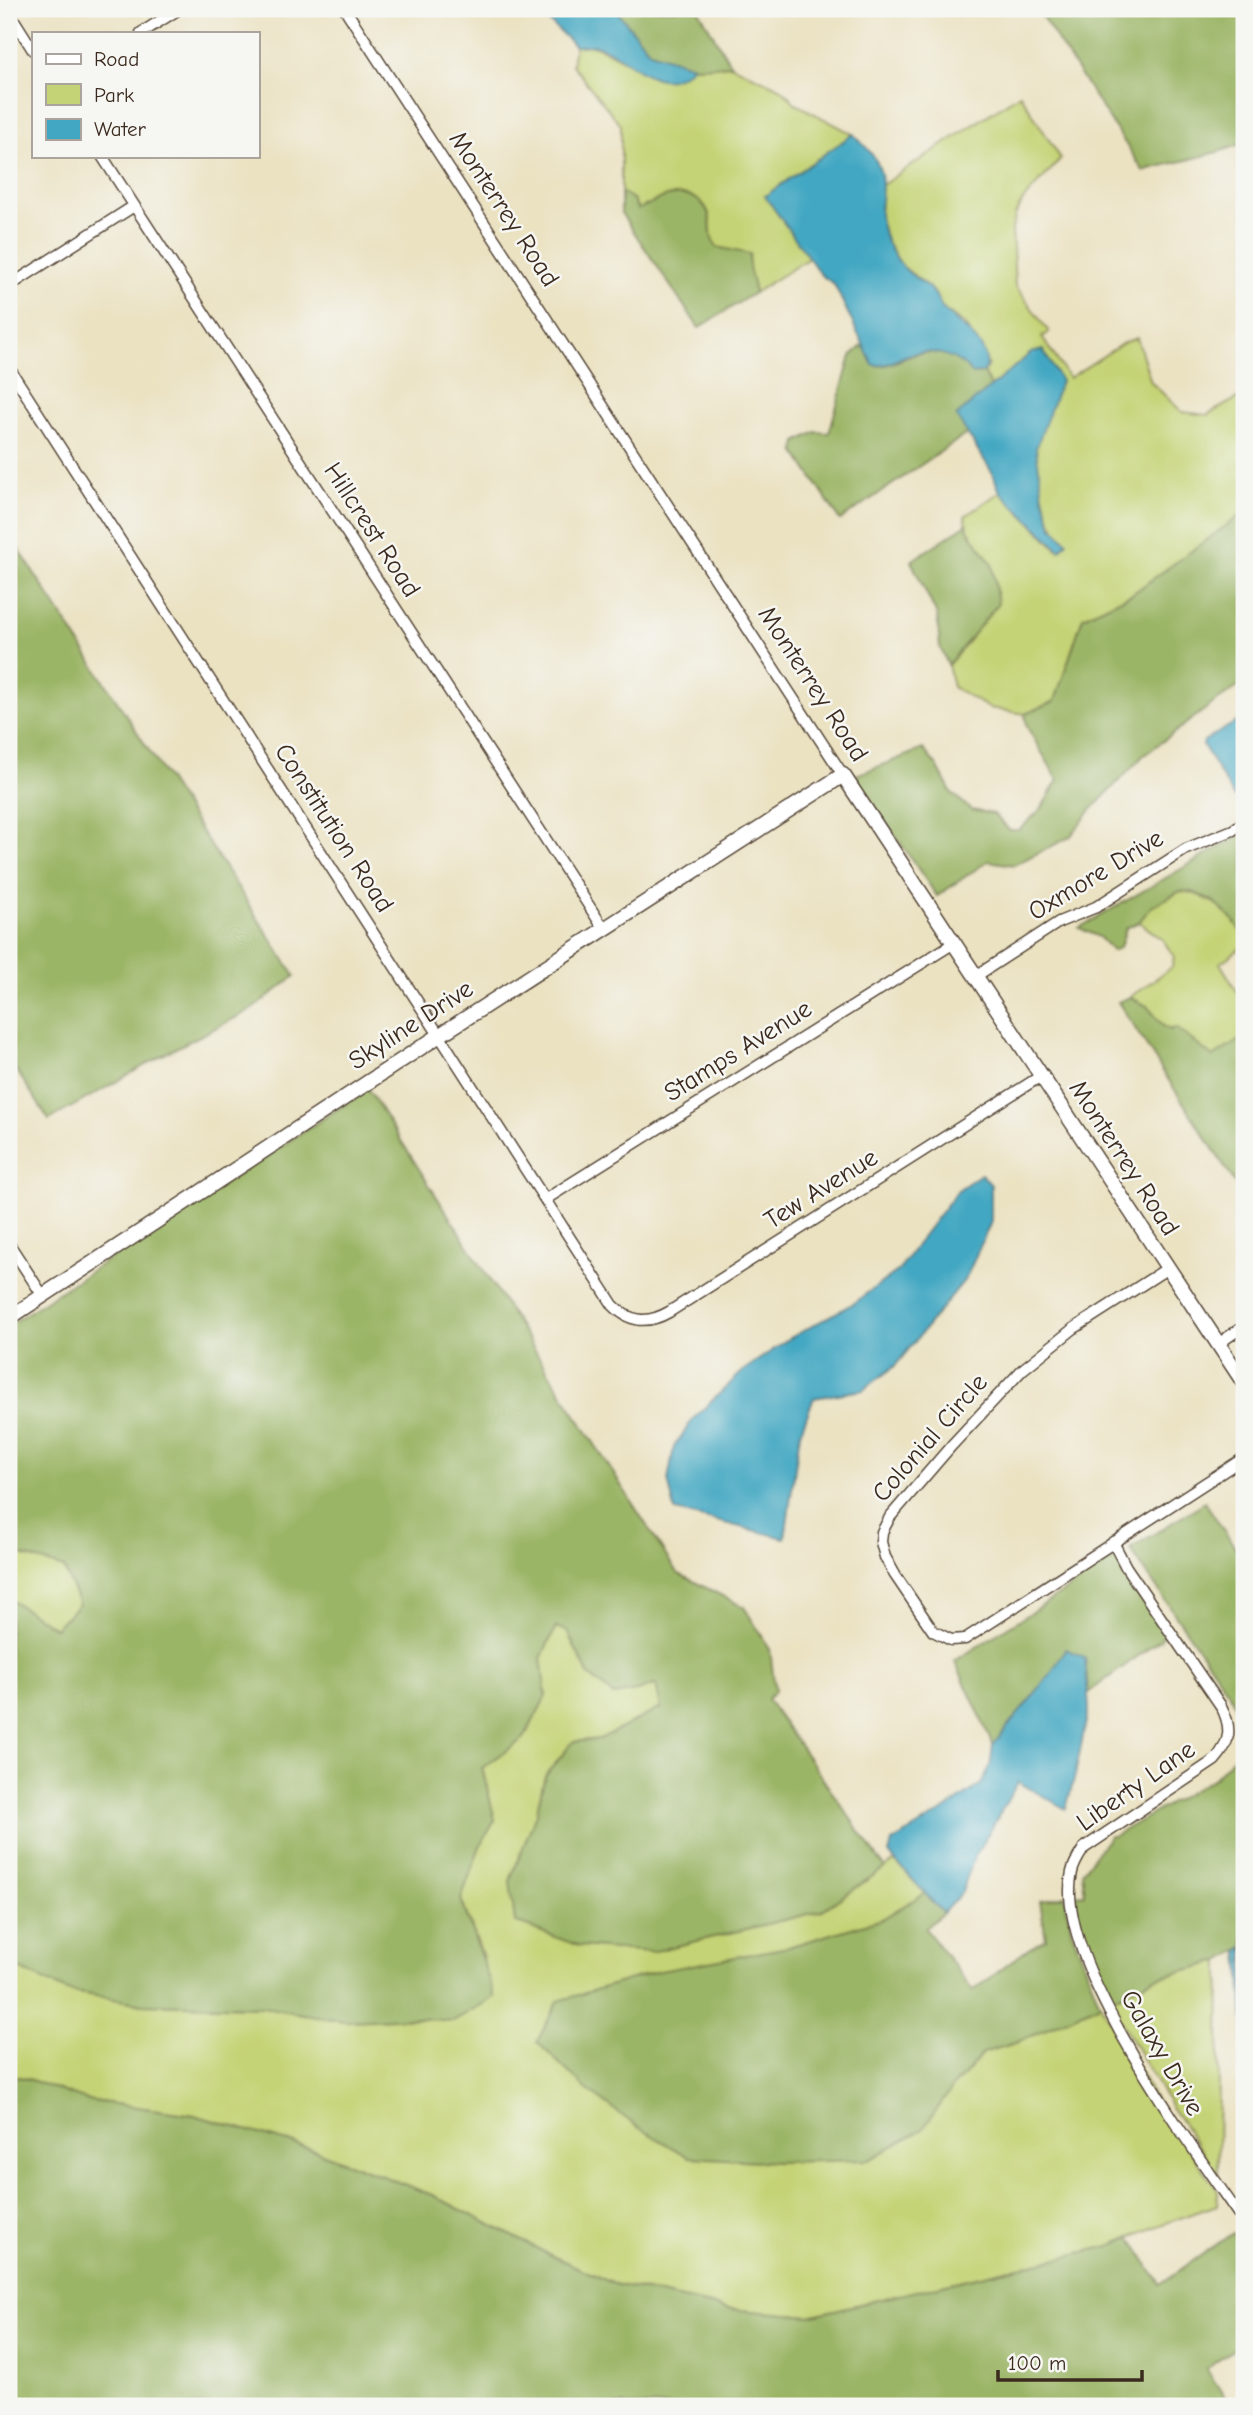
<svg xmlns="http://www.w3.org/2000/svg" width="1253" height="2415" viewBox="0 0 1253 2415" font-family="'Comic Neue',sans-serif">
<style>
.green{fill:#c4d375;stroke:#807e4a;stroke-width:2}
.forest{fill:#9bb566;stroke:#6b7042;stroke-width:2}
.water{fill:#42a7c2;stroke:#3e6870;stroke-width:2}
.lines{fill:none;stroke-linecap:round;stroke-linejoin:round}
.minor-casing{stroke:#554637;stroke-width:13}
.tertiary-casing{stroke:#554637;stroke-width:17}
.minor{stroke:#fff;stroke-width:10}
.tertiary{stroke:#fff;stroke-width:14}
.labels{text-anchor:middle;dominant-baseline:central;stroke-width:5;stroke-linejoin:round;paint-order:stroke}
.street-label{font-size:26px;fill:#3b2a1e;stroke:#f6f6f2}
</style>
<rect width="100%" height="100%" fill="#f6f6f2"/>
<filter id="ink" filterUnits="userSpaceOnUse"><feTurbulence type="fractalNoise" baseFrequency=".0143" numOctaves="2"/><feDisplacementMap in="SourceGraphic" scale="14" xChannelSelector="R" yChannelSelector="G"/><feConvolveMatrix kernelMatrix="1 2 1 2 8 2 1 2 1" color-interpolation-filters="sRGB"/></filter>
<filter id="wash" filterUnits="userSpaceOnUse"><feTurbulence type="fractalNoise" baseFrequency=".00686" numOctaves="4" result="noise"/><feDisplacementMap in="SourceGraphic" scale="28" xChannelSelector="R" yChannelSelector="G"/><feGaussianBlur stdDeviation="1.57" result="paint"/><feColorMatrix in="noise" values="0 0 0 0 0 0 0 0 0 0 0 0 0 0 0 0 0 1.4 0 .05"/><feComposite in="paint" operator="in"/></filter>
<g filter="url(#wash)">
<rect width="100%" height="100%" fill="#ebe2c2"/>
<path class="green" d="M594 45 623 60 696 67 731 65 782 89 796 104 853 134 765 196 809 258 754 293C754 270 739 251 717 247 708 232 712 236 710 221 708 199 688 192 668 196 658 198 648 206 638 210L633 199 621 192V125L572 65 575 46Z
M1020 94 1061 159 1024 199 1016 213 1012 229 1015 285 1049 332 1042 337 1069 378 1125 342 1137 338 1151 382 1182 412 1207 415 1238 398 1244 402V513L1132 594 1083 617 1055 701 1025 714 989 708 953 687 948 665 971 638 992 564 968 530 965 516 1000 492 1057 549 1060 536C1030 497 1033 402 1031 353L991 387 984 372 988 365 965 325 943 309 933 291 901 265 885 238 880 217 882 185Z
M1180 891C1206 893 1244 917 1244 946L1220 963 1244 1003V1037L1213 1057 1176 1028 1171 1030 1164 1027 1147 1006 1130 997 1172 967 1174 956 1162 939 1139 922 1151 907Z
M9 1551 64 1568 79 1604 55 1628 12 1601 9 1602Z
M556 1627 567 1631 588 1674 613 1695 637 1691 657 1684 661 1709 600 1739 573 1742 545 1776 536 1814 651 1952 821 1911 895 1861 925 1893 882 1919 788 1947 953 2087 983 2053 1018 2042 1100 2004 1157 2103 1218 2191 1217 2205 1155 2227 1110 2246 809 2316 728 2309 614 2284 548 2254 432 2195 311 2149 194 2115 86 2100 28 2079 9 2075V1964L67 1991 143 2004 263 2007 344 2021 417 2018 453 2021 483 1957 461 1899 480 1846 495 1820 482 1768 524 1738 546 1696 541 1658Z
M1220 1961 1218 2174 1171 2107 1108 2000 1152 1979Z"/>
<path class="forest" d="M615 9H698L731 65 696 67 650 52Z
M1037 9H1244V143C1212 156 1179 161 1146 170L1144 172Z
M621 192 633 199 638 209C648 206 658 198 669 196 688 192 708 199 710 221 712 235 708 234 717 247L750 254C746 271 754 276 754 293L699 328 621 213Z
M863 345 873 365C897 369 912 346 944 354 958 357 966 369 979 374L984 372 991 387 957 416 968 433 840 520 795 451 797 442 816 432 829 433 851 356Z
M1244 513V683L1215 702 1143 756 1091 810 1070 837 1014 865 988 861 937 896 854 776 923 749 937 766 951 792 971 810 994 814 1009 830H1019L1041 809 1058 780 1027 727 1025 714 1055 701 1083 617 1132 594Z
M967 524 968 530 992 564 998 604 948 665 940 647 937 615 911 561Z
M9 534 295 976 251 1010 172 1050 49 1120 9 1059Z
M1244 833V936L1233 920 1213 901 1193 892 1180 891 1151 907 1139 922 1126 928 1120 947 1113 951 1099 937 1079 928Z
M1130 997 1147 1006 1164 1027 1171 1030 1176 1028 1213 1057 1244 1037V1183L1238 1187 1118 1002Z
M368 1089 677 1573 744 1607 770 1649 775 1692 767 1699 885 1868 821 1911 651 1952 579 1946 515 1922 510 1881 536 1814 545 1776 573 1742 600 1739 661 1708 656 1684 637 1691 613 1695 588 1674 567 1631 556 1627 541 1658 546 1696 524 1738 482 1768 495 1820 480 1846 461 1899 495 1997 453 2021 417 2018 344 2021 263 2007 143 2004 67 1991 9 1964V1602L12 1601 55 1628 79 1604 64 1568 9 1551V1325Z
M1205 1502 1244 1561V1723L1229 1693 1130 1549Z
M1116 1558 1165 1632 1161 1639 1088 1693 1085 1659 1066 1650 1049 1676 993 1745 955 1661Z
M1244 1746V1947L1220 1961 1152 1979 1108 2000C1094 1966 1079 1932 1075 1895L1085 1894 1082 1872 1110 1836H1114L1214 1778Z
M925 1893 943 1913 925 1928 973 1991 1028 1949 1046 1939 1040 1901 1065 1896 1071 1929 1100 2004 1018 2042 983 2053 953 2087 923 2129 869 2160 777 2162 689 2157 639 2128 585 2088 537 2042 558 2001 655 1972 788 1947 882 1919Z
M9 2075 28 2079 86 2100 194 2115 311 2149 432 2195 548 2254 614 2284 728 2309 809 2316 1110 2246 1131 2237 1160 2284 1233 2233 1244 2252V2342L1206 2369 1231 2406H20L9 2402Z"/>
<path class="water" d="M536 9H615L650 52 693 66C658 104 626 50 593 45 587 45 581 46 575 46Z
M853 134C862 143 874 154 879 167 885 183 880 199 880 215 881 232 890 251 901 264 909 276 924 281 933 292 938 297 939 305 944 310 959 325 996 348 984 372L973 374C957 354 929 347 905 356 893 361 886 367 873 365L834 284 821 275 765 196Z
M1043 350 1061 381 1036 448 1043 496 1052 526 1067 542 1060 550 1000 492 992 472 956 416 1031 353Z
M1238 721 1244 727V793L1234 797 1203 745 1204 741Z
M981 1174 991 1185V1222L966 1278 896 1365 863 1390 814 1398 800 1433 785 1538 675 1511 668 1480 674 1447 694 1418 744 1370 790 1338 852 1304 899 1270 919 1241 958 1190Z
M1066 1649 1085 1658 1089 1707 1075 1775 1066 1809 1018 1782 973 1860 962 1892 943 1913 889 1854 892 1842 940 1813 981 1784 990 1767 993 1745 1049 1676Z
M1244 1947V2022L1239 1951Z"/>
</g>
<g filter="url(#ink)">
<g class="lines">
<g class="minor-casing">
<path id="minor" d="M345 9 843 775
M9 12 33 50
M141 33 179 9
M102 156 604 929
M9 286 134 206
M9 368 613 1305C630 1323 648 1324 669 1312L1041 1076
M976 976 1059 922 1096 907 1186 849 1233 830 1244 822
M546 1199 954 943
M9 1244 43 1296
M1168 1268 1073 1329 1022 1370 952 1445 890 1517 882 1532 881 1542 885 1557 895 1575 933 1631 951 1640 965 1639 1244 1458
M1218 1344 1244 1326
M1113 1542 1126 1567 1221 1706C1232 1727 1231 1742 1215 1760L1084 1848C1079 1856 1074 1863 1072 1872 1051 1958 1195 2151 1244 2222"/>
</g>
<g class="tertiary-casing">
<path id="tertiary" d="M9 1318 440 1035 843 775 1244 1383"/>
</g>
<use href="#minor" class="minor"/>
<use href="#tertiary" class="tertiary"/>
</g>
</g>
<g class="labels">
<g class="street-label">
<text transform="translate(504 209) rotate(57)">Monterrey Road</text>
<text transform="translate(372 530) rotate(57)">Hillcrest Road</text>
<text transform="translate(813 684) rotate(57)">Monterrey Road</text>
<text transform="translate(334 828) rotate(57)">Constitution Road</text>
<text transform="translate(1096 875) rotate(-31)">Oxmore Drive</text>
<text transform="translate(411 1025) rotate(-33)">Skyline Drive</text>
<text transform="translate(738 1051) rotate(-32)">Stamps Avenue</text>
<text transform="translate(1124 1158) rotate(57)">Monterrey Road</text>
<text transform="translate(821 1189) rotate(-32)">Tew Avenue</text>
<text transform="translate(930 1438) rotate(-49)">Colonial Circle</text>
<text transform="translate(1136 1786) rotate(-35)">Liberty Lane</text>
<text transform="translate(1162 2053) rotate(60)">Galaxy Drive</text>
</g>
</g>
<rect width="1253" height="2415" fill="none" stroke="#f6f6f2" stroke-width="35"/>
<rect x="32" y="32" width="228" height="126" fill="#f6f6f2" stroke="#aba49d" stroke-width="2"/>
<rect x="46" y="54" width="35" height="10" fill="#ffffff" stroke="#aba49d" stroke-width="2"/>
<text x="94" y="66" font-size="21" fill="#3b2a1e">Road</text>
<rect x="46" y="84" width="35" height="21" fill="#c4d375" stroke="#aba49d" stroke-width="2"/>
<text x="94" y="102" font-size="21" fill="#3b2a1e">Park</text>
<rect x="46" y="119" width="35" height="21" fill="#42a7c2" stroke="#aba49d" stroke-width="2"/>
<text x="94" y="136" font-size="21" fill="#3b2a1e">Water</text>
<path d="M998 2370v10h144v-10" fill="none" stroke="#3b2a1e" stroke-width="3.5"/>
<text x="1008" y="2370" font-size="21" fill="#3b2a1e" stroke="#f6f6f2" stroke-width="5" paint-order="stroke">100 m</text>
</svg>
